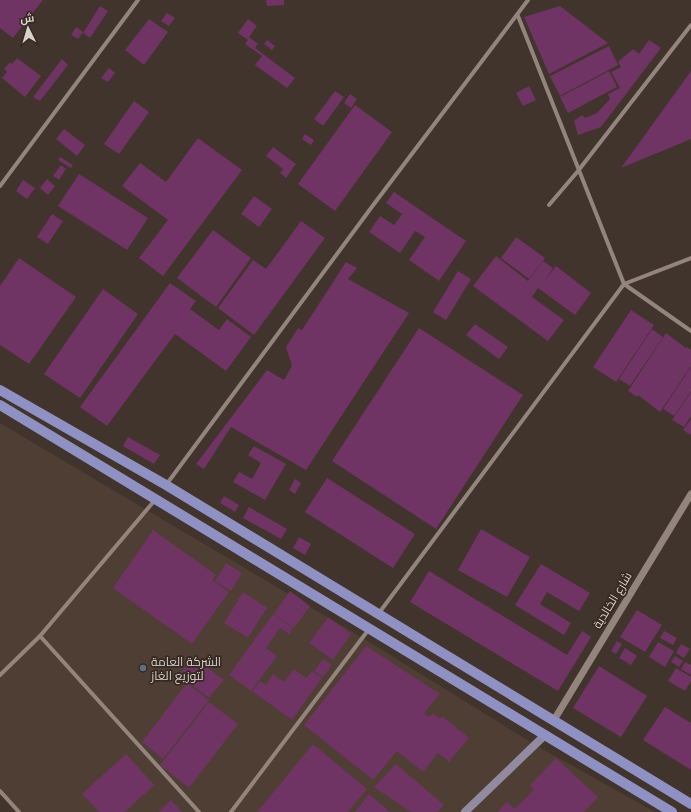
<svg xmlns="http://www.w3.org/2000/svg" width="691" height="812" viewBox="0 0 691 812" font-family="'Golos Text',Cairo,sans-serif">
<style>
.industrial{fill:#4f3e33}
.building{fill:#6f3364}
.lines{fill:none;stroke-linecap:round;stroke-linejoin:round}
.minor{stroke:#93847c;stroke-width:4}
.tertiary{stroke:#93847c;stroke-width:7}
.secondary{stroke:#928a9f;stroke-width:8}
.primary{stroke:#9091c3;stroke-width:10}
.service-dot{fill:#5c6f8a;stroke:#362a23;stroke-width:1.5}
.labels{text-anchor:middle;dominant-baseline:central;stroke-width:3.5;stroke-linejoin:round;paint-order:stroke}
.street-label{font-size:12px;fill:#d9d1cc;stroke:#362a23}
.poi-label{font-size:12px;fill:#d9d1cc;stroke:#362a23;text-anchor:start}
</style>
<rect width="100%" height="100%" fill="#41342d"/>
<path class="industrial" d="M0 423 366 640 537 746 655 812H19L0 791Z"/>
<path class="building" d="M0 0H43L13 38 0 28Z
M266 0H284V5L267 6Z
M100 6 108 11 90 38 83 33Z
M560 6 608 43 549 74 524 17Z
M167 13 175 18 169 26 161 21Z
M149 19 168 32 144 65 125 50Z
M248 19 257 26 249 37 258 44 255 48 295 78 287 88 255 65 262 56 245 44 248 40 238 33Z
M76 27 83 32 78 39 71 35Z
M267 40 275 46 272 50 264 44Z
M649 40 661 48 601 127 578 135 574 121 582 115 585 118 597 113 610 99 608 94 620 88 611 72 621 67 618 62 633 49 639 54Z
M609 46 618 65 560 96 550 76Z
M17 58 41 76 25 97 2 78 7 72 4 69 10 62 12 64Z
M62 59 68 65 40 101 33 97Z
M109 68 115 73 108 82 101 78Z
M609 71 617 87 568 113 560 97Z
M691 71V139L621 168Z
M529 86 536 100 523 106 516 93Z
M335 91 344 97 323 126 314 119Z
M350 94 357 99 351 108 344 103Z
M134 101 149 112 119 154 104 144Z
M355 105 392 132 335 211 298 184Z
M64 129 85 145 77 156 56 139Z
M305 134 314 140 311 145 302 139Z
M198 138 242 170 163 276 139 258 168 220 122 186 140 163 166 182Z
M273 147 296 164 286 178 280 173 283 169 266 156Z
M60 157 73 165 71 168 58 160Z
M61 165 66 169 59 180 53 176Z
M79 174 148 218 127 250 58 206Z
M47 179 55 186 48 195 40 188Z
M23 180 35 188 27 199 16 191Z
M394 192 466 241 439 281 409 260 425 237 415 231 400 253 369 232 380 216 394 225 402 214 386 203Z
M254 196 272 209 259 227 241 214Z
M52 214 63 221 48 244 37 237Z
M301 221 325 238 254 335 218 308 253 260 266 269Z
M213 230 251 258 216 307 177 278Z
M516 237 545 258 529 279 501 258Z
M496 256 528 281 543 261 553 268 545 280 556 266 591 293 575 315 538 288 532 297 564 320 548 341 473 286Z
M19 258 76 297 29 364 0 345V286Z
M346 262 357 268 348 279 409 313 306 470 231 427 204 469 196 464 267 370 284 380 292 366 286 347 298 328 302 330Z
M458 271 471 279 446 320 433 312Z
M170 283 196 301 190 309 219 330 227 319 251 337 226 371 175 334 107 426 80 407Z
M103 289 138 314 80 398 44 374Z
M631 310 654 325 616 382 593 367Z
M475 324 508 347 499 359 466 335Z
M419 328 523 395 436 529 332 461Z
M652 329 663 337 630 386 619 379Z
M666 333 686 348 687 347 691 350V366L660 412 638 395 637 397 628 391Z
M691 367V391L674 416 663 409Z
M691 392V416L684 427 672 420Z
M691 419V435L683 430Z
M128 437 160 455 154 464 123 446Z
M254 446 286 464 265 500 233 482 239 472 252 479 261 463 248 455Z
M327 478 415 534 393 568 305 512Z
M295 479 301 483 295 494 289 490Z
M224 496 239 505 235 512 220 503Z
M249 507 287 529 281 539 243 518Z
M481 529 530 557 507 597 458 570Z
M153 530 216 575 212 580 229 592 192 644 113 588Z
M299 537 311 544 305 555 293 548Z
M226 563 242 573 231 591 215 581Z
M541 564 590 593 579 611 547 592 540 604 571 623 564 635 515 605Z
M429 571 567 655 582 631 591 637 558 691 410 602Z
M290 591 310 606 294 628 274 614Z
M243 592 267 608 248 638 224 623Z
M637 610 662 625 645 652 620 637Z
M273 614 293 628 289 634 280 628 266 648 277 656 251 691 229 675Z
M328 617 351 634 333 660 309 643Z
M664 631 677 638 673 645 660 638Z
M617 641 622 644 616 654 611 651Z
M658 642 674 651 665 667 649 657Z
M681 644 690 649 684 658 676 653Z
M366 646 440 694 424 713 429 717 433 713 440 719 442 716 469 738 449 762 438 753 423 772 397 751 373 780 304 725Z
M625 648 637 656 631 665 619 658Z
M675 656 683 661 679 667 671 662Z
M193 657 224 680 209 698 179 675Z
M323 659 332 665 323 677 314 671Z
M685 662 691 665V675L681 669Z
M599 666 647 696 621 737 573 708Z
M676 668 691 677V681L685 691 668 681Z
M294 669 306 678 312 671 322 678 292 720 252 691 260 681 266 685 273 674 284 682Z
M187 683 209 700 163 759 142 742Z
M209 702 238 724 189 788 160 765Z
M665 707 691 723V770L643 740Z
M313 744 367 789 348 812H257Z
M126 754 154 785 125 812H99L82 794Z
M556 758 598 797 584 812H497L507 802 515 809 534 789 530 785Z
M396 764 444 805 438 812H411L374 787Z
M369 794 390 812H355Z
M171 800 182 812H158Z"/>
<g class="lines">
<path class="minor" d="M518 16 624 284 691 331
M0 186 138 0
M549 205 578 171 691 25
M166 485 374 204 528 0
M379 613 624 284 691 258
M40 636 199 812
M0 675 40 636 155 500
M0 791 19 812
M231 812 369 629"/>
<path class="tertiary" d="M554 720 691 494"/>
<path class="secondary" d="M465 812 545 735"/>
<path class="primary" d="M0 390 166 485 691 804
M0 405 672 812"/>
</g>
<circle class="service-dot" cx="143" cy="668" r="4"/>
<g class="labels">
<g class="street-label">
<text transform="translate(612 600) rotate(-59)">شارع الخالدية</text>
</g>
<g class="poi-label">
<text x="151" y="661">الشركة العامة<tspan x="151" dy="14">لتوزيع الغاز</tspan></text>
</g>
</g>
<g transform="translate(28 28) rotate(355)" stroke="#362a23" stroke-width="3" paint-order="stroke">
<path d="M0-3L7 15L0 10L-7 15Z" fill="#d9d1cc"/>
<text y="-6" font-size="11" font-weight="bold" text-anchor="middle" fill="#d9d1cc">ش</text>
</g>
</svg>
